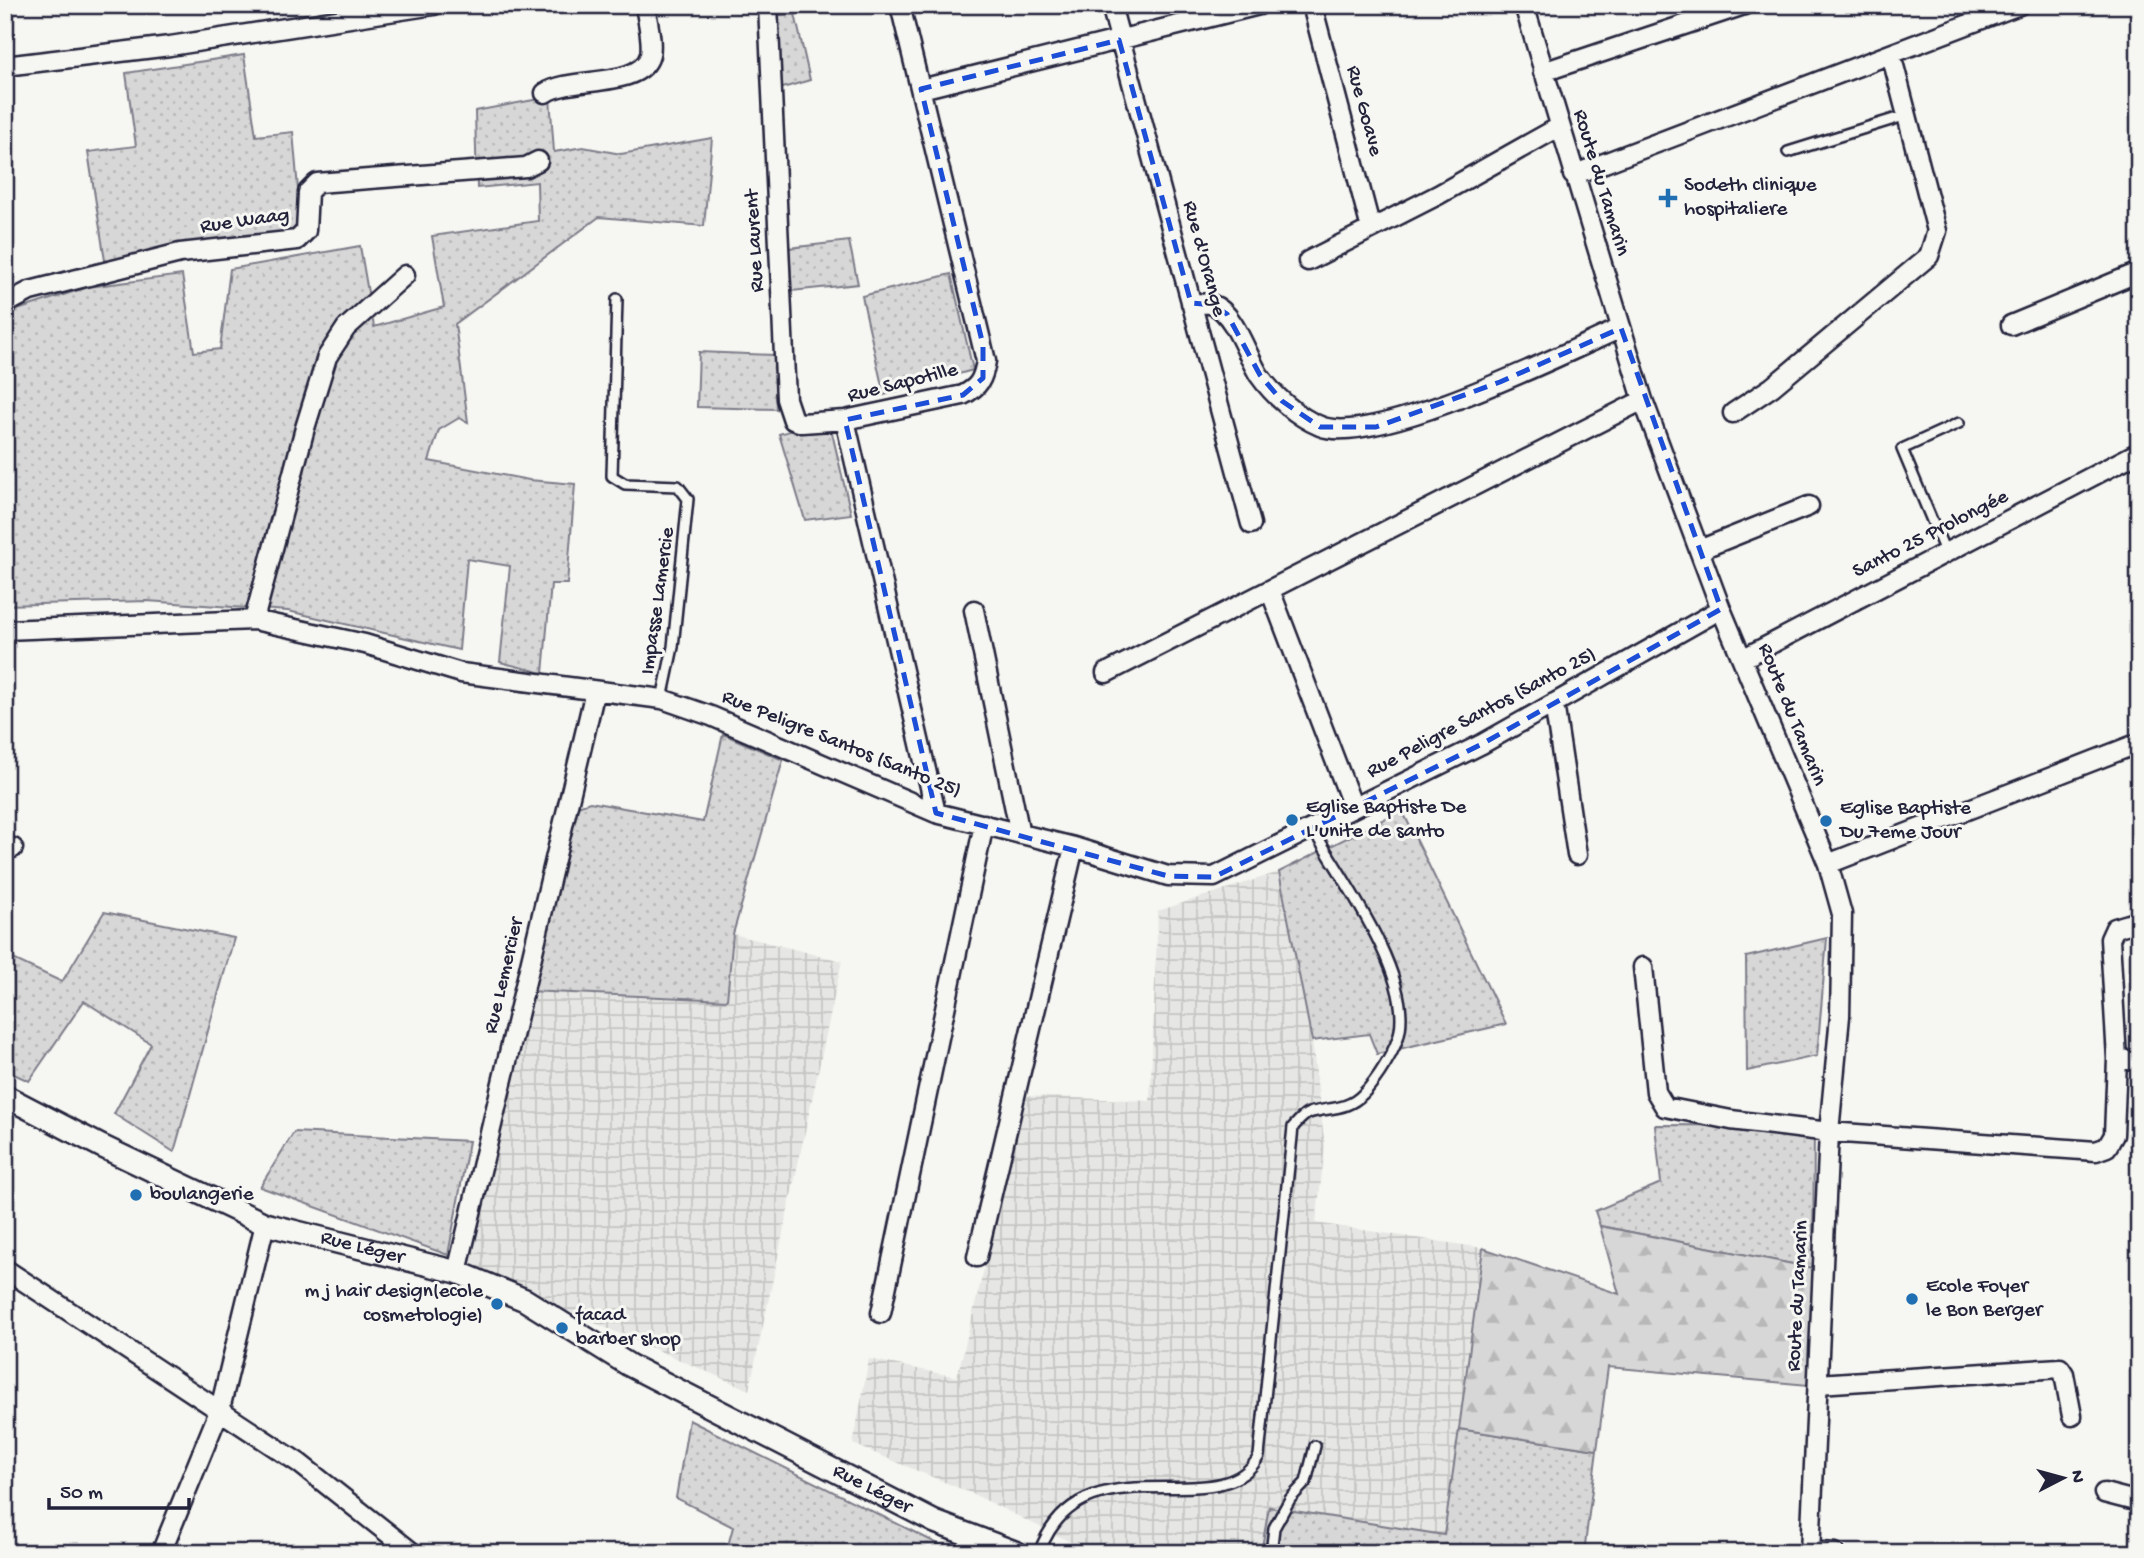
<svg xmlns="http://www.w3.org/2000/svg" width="2144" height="1558" viewBox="0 0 2144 1558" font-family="'Gochi Hand',sans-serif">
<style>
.industrial{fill:url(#industrial-grid)}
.grass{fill:url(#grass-dots);stroke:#7c7c89;stroke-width:2}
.forest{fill:url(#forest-firs);stroke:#7c7c89;stroke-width:2}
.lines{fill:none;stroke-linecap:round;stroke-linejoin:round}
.service-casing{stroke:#22223b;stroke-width:14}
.minor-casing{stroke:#22223b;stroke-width:23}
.tertiary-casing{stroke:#22223b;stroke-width:26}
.service{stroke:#f6f6f2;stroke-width:9}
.minor{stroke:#f6f6f2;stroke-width:18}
.tertiary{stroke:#f6f6f2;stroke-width:21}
.marked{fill:none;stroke:#1d4ed8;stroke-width:5;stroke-dasharray:14 9;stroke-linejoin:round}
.poi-dot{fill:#1f6fb2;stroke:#f6f6f2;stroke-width:2.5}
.labels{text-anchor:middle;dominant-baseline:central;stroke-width:6;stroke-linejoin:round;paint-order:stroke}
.street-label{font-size:21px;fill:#22223b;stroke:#f6f6f2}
.poi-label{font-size:21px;fill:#22223b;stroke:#f6f6f2;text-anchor:start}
</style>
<defs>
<pattern id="industrial-grid" width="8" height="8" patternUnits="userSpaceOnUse" patternTransform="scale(1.75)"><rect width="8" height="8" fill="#e6e6e4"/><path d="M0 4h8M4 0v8" fill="none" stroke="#c5c5c4"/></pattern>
<pattern id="grass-dots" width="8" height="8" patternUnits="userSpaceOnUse" patternTransform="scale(1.75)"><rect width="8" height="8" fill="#d7d7d7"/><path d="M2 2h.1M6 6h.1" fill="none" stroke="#b8b8b9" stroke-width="1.8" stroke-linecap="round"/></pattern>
<pattern id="forest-firs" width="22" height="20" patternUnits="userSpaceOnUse" patternTransform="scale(1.75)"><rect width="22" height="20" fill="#d7d7d7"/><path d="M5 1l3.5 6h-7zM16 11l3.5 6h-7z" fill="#b8b8b9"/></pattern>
</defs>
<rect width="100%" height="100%" fill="#f6f6f2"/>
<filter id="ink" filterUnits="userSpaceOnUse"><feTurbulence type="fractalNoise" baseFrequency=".0143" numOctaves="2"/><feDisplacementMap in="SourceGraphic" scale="14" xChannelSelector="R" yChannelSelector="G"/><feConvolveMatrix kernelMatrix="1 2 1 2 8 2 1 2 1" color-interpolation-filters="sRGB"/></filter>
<g filter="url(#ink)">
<path class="industrial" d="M1279 872 1312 1041 1325 1147 1316 1223 1483 1248 1444 1535 1270 1507 1261 1553H1093L973 1494 853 1444 869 1359 957 1377 1027 1096 1150 1101 1158 911Z
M733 934 842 961 749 1390 466 1267 528 991 727 1000Z"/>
<path class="grass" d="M793 5H826L795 14 810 80 776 90 766 16 795 14Z
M244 55 256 136 293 132 302 235 106 267 88 152 136 146 126 73Z
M550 97 554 152 583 147 621 154 712 138 704 226 599 217 455 324 468 422 459 418 439 430 429 461 529 480 575 484 567 584H551L543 673 500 662 510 566 467 559 459 650 288 611 147 601 5 605V314L88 287 182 275 194 352 220 349 230 269 360 246 374 327 444 307 432 236 538 221 537 182 477 188 475 111Z
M849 241 858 284 792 291 789 248Z
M951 274 973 370 884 395 862 296Z
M699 352 774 355 776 409 697 407Z
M829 420 851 514 805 520 779 434Z
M723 734 783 760 733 934 727 1000 528 991 577 806 590 802 703 822Z
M1402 810 1506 1024 1377 1054 1369 1034 1312 1041 1279 872Z
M104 912 234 938 174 1152 114 1114 151 1044 84 1001 29 1081 5 1070V955L62 982Z
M1827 938 1817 1056 1747 1071 1746 957Z
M1655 1125 1814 1126 1813 1268 1600 1226 1595 1211 1661 1183Z
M294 1132 469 1141 448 1255 260 1187Z
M689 1420 956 1553H726L733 1527 676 1498Z
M1459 1429 1597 1450 1584 1553H1261L1269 1507 1444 1535Z"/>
<path class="forest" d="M1600 1226 1813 1268 1808 1385 1608 1367 1597 1450 1459 1429 1483 1248 1619 1294Z"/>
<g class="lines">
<g class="service-casing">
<path id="service" d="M1788 152 1907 115
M617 299 612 476 625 484 678 486 688 499 673 647 662 699
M1946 554 1902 449 1959 423
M1039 1553C1081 1436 1220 1528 1259 1456L1293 1127C1298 1122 1303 1115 1309 1113 1328 1107 1347 1111 1363 1094 1376 1081 1397 1049 1400 1030 1410 972 1341 877 1312 828
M1271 1553 1274 1528 1290 1499 1306 1482 1315 1446"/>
</g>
<g class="minor-casing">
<path id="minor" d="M768 5 786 399 793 420 802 423 845 420
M900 5 986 361C983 379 979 387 963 395L845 420 936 813
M1111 5 1251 524
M1312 5 1371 229
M1524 5 1643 400 1721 609 1828 864 1842 914 1840 1016 1829 1132 1810 1553
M5 66 170 46 434 5
M1543 72 1744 5
M921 89 1259 5
M545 93C570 76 641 89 650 55 653 40 647 20 645 5
M1573 175 2019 5
M1308 261 1438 195 1559 127
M1191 303C1198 303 1207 303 1213 305 1234 312 1247 356 1259 375 1273 395 1297 417 1320 426 1373 448 1565 353 1621 328
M5 304 30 291 180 253 297 240 306 231 308 192 317 183 526 167 538 161
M2011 325 2139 272
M1733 413 1772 387 1917 266 1929 256 1937 231 1891 54
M1699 550 1809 506
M1270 590 1353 807
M974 610 1020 834
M254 620 305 428 327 357 346 328 405 275
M5 630 254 620 365 644 461 673 662 699 711 716 936 813 1074 847 1168 876 1214 877 1482 744 1721 609
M1744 658 2139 452
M1106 673 1643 400
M1554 703 1577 855
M5 846 13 848
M1828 864 2139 743
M1643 967 1656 1092 1665 1107 1731 1120 1829 1132 2096 1151 2107 1147 2114 1135 2117 1059 2110 939 2115 928 2139 921
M2117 1059 2139 1061
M977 1257 1074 847
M5 1269 299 1463 413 1553
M457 1272 595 691
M881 1313 984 824
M1818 1384 2060 1368 2064 1374 2072 1416
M2104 1493 2139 1502
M1810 1551 1835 1553
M161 1553 220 1409 265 1224"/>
</g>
<g class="tertiary-casing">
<g id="tertiary">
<path id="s1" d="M5 1096 101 1146 265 1224 457 1272 525 1300 629 1365 935 1522 1017 1553"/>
</g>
</g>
<use href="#service" class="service"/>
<use href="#minor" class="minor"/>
<use href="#tertiary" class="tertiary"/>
</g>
</g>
<path class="marked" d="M1119 40 1191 303 1213 305 1227 314 1260 375 1282 401 1320 427H1376L1500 382 1621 328 1721 609 1482 744 1214 877 1168 876 936 813 845 420 963 395 983 378V345L921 89Z"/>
<g class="poi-dot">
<path d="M1664.5 187.5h7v7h7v7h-7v7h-7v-7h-7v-7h7z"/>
<circle cx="1292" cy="820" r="7"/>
<circle cx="1826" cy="821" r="7"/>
<circle cx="136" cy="1195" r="7"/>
<circle cx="1912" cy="1299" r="7"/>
<circle cx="497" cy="1304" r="7"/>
<circle cx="562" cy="1328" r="7"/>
</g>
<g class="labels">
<g class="street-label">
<text transform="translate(1363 111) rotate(75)">Rue Goave</text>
<text transform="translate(1600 183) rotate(73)">Route du Tamarin</text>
<text transform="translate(245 222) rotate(-8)">Rue Waag</text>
<text transform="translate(756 241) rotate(-93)">Rue Laurent</text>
<text transform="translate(1203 259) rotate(75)">Rue d'Orange</text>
<text transform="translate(903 384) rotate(-14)">Rue Sapotille</text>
<text transform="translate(1931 535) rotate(-27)">Santo 25 Prolongée</text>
<text transform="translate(659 601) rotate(-82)">Impasse Lamercie</text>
<text transform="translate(1482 714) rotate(-28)">Rue Peligre Santos (Santo 25)</text>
<text transform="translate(1791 715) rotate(68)">Route du Tamarin</text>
<text transform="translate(841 745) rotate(22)">Rue Peligre Santos (Santo 25)</text>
<text transform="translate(505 976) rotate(-77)">Rue Lemercier</text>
<text stroke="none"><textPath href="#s1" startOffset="390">Rue Léger</textPath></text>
<text transform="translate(1799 1296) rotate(-87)">Route du Tamarin</text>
<text stroke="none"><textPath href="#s1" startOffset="957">Rue Léger</textPath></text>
</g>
<g class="poi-label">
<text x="1684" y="186">Sodeth clinique<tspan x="1684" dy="24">hospitaliere</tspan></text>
<text x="1306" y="808">Eglise Baptiste De<tspan x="1306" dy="24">L'unite de santo</tspan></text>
<text x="1840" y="809">Eglise Baptiste<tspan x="1840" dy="24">Du 7eme Jour</tspan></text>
<text x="150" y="1195">boulangerie</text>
<text x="1926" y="1287">Ecole Foyer<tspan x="1926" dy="24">le Bon Berger</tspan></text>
<text x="483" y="1292" text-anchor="end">m j hair design(ecole<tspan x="483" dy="24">cosmetologie)</tspan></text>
<text x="576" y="1316">facad<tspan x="576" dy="24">barber shop</tspan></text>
</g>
</g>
<rect width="2144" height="1558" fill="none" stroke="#f6f6f2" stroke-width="28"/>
<rect x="14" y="14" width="2116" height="1530" fill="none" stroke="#22223b" stroke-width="2.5" filter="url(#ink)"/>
<g transform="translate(2063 1478) rotate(84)" stroke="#f6f6f2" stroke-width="5" paint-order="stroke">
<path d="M0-5L12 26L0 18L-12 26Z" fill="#22223b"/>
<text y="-10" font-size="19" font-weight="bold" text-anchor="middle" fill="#22223b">N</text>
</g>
<path d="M49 1498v10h140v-10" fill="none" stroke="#22223b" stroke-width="3.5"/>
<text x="60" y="1498" font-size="21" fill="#22223b" stroke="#f6f6f2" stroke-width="5" paint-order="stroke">50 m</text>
</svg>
